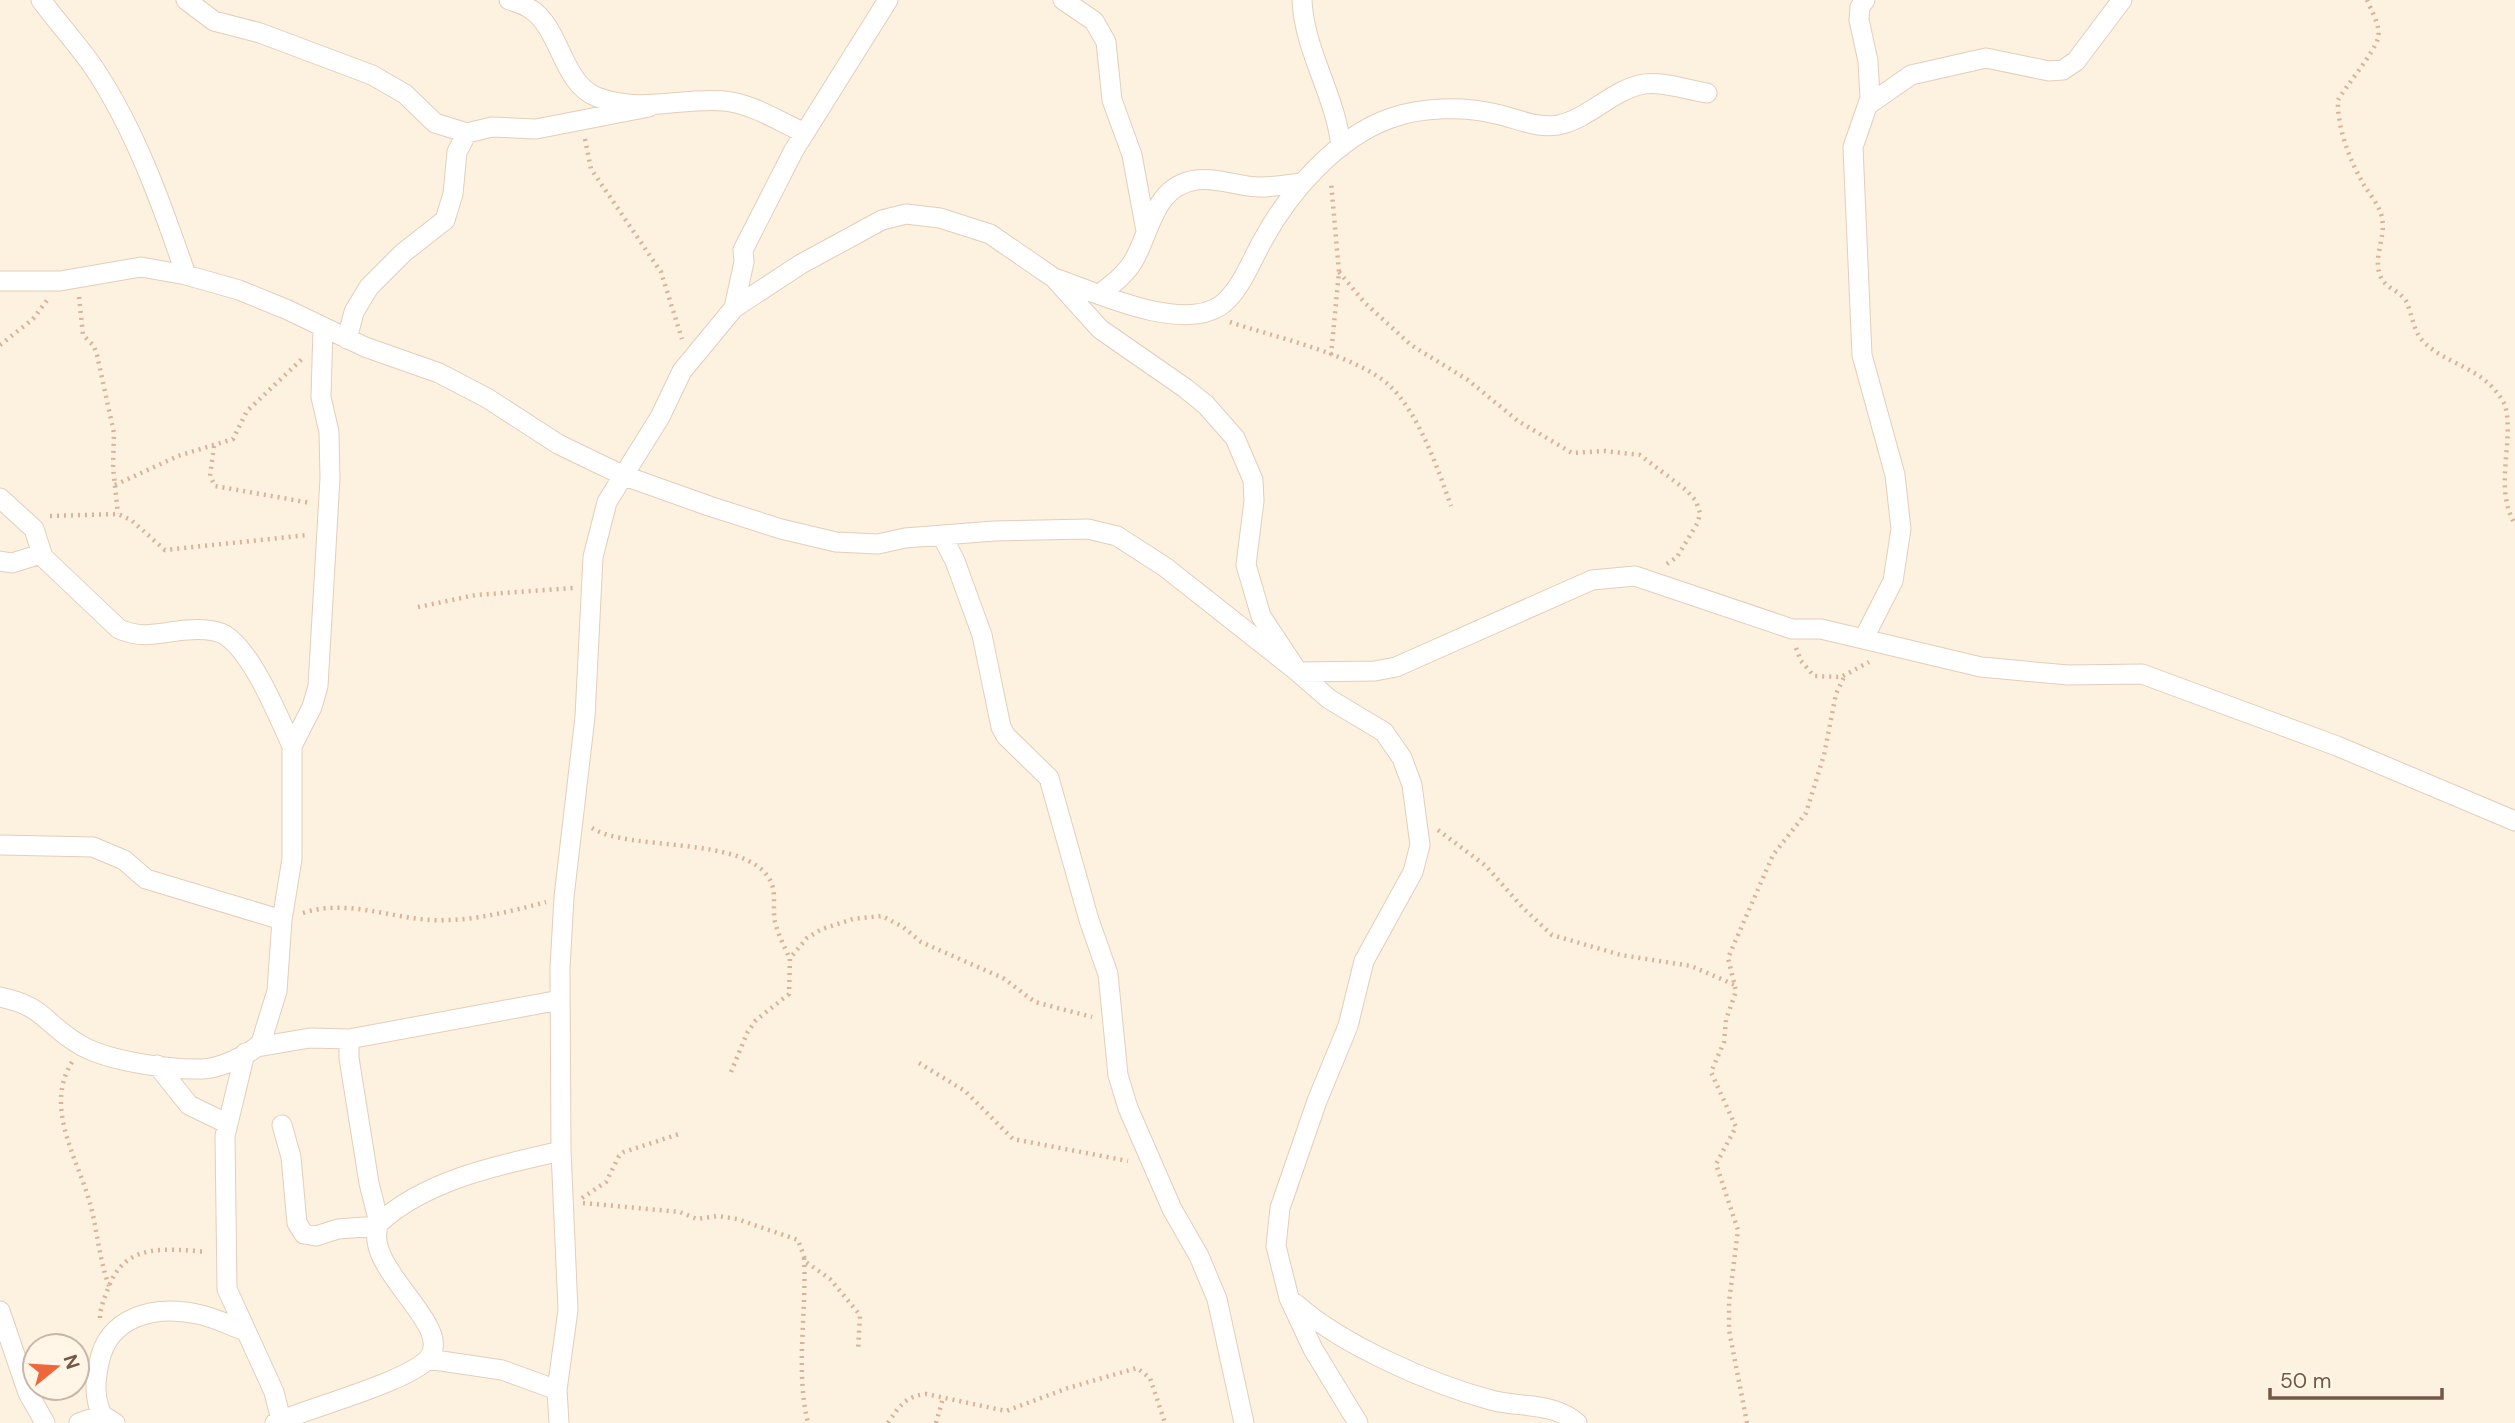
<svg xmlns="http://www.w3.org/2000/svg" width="2515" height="1423" viewBox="0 0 2515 1423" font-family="'DM Sans',sans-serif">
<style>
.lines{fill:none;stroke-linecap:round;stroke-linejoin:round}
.minor-casing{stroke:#e2cebb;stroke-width:21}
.path{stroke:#d9b299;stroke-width:4.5;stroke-dasharray:2 5;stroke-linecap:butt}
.minor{stroke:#fff;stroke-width:19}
</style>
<rect width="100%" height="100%" fill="#fdf2df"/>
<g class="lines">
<g class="minor-casing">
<path id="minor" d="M41 0C58 23 78 45 94 68 136 131 162 205 186 275
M186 0 214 21 260 33 372 75 405 94 435 123 467 133 492 127 536 129 649 107
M509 0C516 2 523 4 529 8 561 27 561 83 597 97 642 114 681 97 725 101 753 104 780 122 805 133
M1063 0 1094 21 1106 42 1112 100 1132 155 1146 231
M1302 0C1304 51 1336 96 1341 147
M1868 105 1911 75 1986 58 2049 71 2063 70 2076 61 2122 0
M1057 279C1097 293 1180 332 1220 306 1240 292 1251 261 1263 240 1289 192 1337 137 1391 118 1421 107 1465 106 1496 114 1516 118 1537 129 1558 125 1589 119 1613 89 1644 84 1662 81 1689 90 1707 93
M0 281H60L141 267 186 275 239 290 288 310 365 347 439 373 487 398 558 444 622 475 709 506 781 529 836 542 878 544 905 538 994 531 1088 529 1117 536 1165 567 1298 672 1375 671 1396 667 1592 580 1635 576 1792 629H1821L1981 667 2068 675 2142 674 2337 746 2515 821
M1100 294C1113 284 1126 274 1134 260 1151 230 1154 186 1196 180 1218 177 1239 187 1260 187 1274 187 1289 184 1303 183
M734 308 744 262 743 250 794 150 888 0
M347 339 354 312 369 287 403 253 445 220 453 194 457 152 467 133
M0 498 34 529 43 557 119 629C144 640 161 632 187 630 199 629 214 629 225 635 253 653 278 716 292 746
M942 536 955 561 982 635 1001 727 1006 736 1049 778 1089 920 1108 974 1118 1075 1128 1108 1172 1209 1199 1256 1217 1299 1244 1423
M0 561 12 563 41 554
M1864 638 1893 581 1901 529 1895 475 1862 355 1853 147 1870 98 1868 61 1859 20 1860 7 1865 0
M0 845 93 847 124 860 146 879 282 920
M0 997C44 1006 43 1022 77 1043 104 1061 170 1070 203 1069 221 1068 249 1055 261 1043L277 991 282 920 292 859V746L312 707 318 686 330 478 329 432 321 397 323 327
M349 1039V1058L369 1183 379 1223
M257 1047 310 1038 349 1039 560 1000
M245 1053 225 1136 227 1289 274 1392 281 1420
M157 1065 189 1105 228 1124
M282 1125 291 1157 297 1223 304 1234 316 1236 338 1229 378 1226
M1296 1304C1342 1345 1431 1384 1491 1400 1520 1408 1554 1402 1577 1423
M0 1311 28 1393 45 1423
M428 1359 502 1370 557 1390
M102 1415C94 1397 95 1382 99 1363 108 1316 155 1305 197 1314 213 1317 229 1325 243 1330
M79 1423 102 1415 115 1423
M275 1423C308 1408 407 1382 428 1359 457 1326 360 1268 379 1223 427 1179 500 1165 561 1151
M559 1423 557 1390 568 1310 561 1151 560 968 564 897 585 717 593 557 607 502 660 417 682 371 734 308 801 264 882 220 906 214 940 218 990 234 1054 278 1100 329 1185 388 1206 405 1235 438 1253 480 1254 501 1246 565 1261 616 1298 672 1329 699 1384 732 1402 758 1412 785 1420 845 1413 872 1364 961 1348 1026 1317 1101 1280 1208 1276 1246 1289 1298 1313 1349 1358 1423"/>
</g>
<path class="path" d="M2367 0C2371 10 2381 26 2378 38 2374 53 2346 86 2338 100 2337 128 2350 161 2364 185 2370 195 2380 206 2382 218 2386 237 2373 257 2380 275 2384 288 2399 290 2406 301 2412 313 2413 330 2422 340 2445 366 2484 365 2505 405 2515 441 2493 488 2515 524
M585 139 591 169 661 272 682 339
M1339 272 1365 303 1411 345 1468 380 1518 421 1572 453 1605 451 1640 455 1686 490 1696 501 1700 513 1698 522 1677 557 1664 566
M79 297 83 335 94 346 97 355 114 433 113 467 118 514
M1230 322C1274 337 1357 355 1390 386 1419 414 1438 469 1451 506
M0 345 33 319 48 299
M1331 355 1339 272 1331 182
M214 446 210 476 215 486 311 503
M115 485 178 456 233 439 247 411 302 359
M50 516 118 514 131 520 165 550 308 535
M418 607 476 595 573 588
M1796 648 1801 661 1814 676 1841 677 1869 662
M592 828C629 852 746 835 770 880 777 893 772 908 775 922 778 934 784 946 789 957
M1438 830 1486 866 1523 908 1552 935 1621 955 1691 966 1735 985
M303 913C346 899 387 917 430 920 470 922 508 912 546 902
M72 1062C43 1109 79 1160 91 1207 98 1235 99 1258 109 1286
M919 1063 965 1091 1013 1139 1128 1161
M731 1072 747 1033 756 1020 789 994 790 958 807 938 822 929 853 919 882 916 903 927 921 942 1003 978 1035 1002 1092 1017
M582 1198 606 1182 619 1156 624 1152 679 1134
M583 1203 680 1212 697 1219 718 1216 737 1219 798 1240 806 1262 830 1279 860 1315 858 1351
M804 1258C807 1312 795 1370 808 1423
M100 1318C100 1307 105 1297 109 1286 126 1242 167 1249 207 1252
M888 1423C899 1406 906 1396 926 1394L1006 1411 1068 1388 1137 1368 1150 1378 1165 1423
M936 1423 943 1398
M1747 1423 1729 1330V1302L1738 1230 1716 1164 1736 1127 1711 1072 1724 1042 1726 1020 1736 991 1728 958 1773 855 1806 813 1824 755 1836 694 1845 675"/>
<use href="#minor" class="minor"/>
</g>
<g transform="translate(56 1367) rotate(72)"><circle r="33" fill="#fff6e7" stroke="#c8b6a7" stroke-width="2"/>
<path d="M0-5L12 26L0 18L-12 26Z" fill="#ef663d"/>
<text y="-10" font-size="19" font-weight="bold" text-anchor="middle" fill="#755746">N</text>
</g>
<path d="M2270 1388v10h172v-10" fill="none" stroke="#755746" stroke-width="3.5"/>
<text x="2280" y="1388" font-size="21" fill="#755746" stroke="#fff6e7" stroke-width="5" paint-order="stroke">50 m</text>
</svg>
